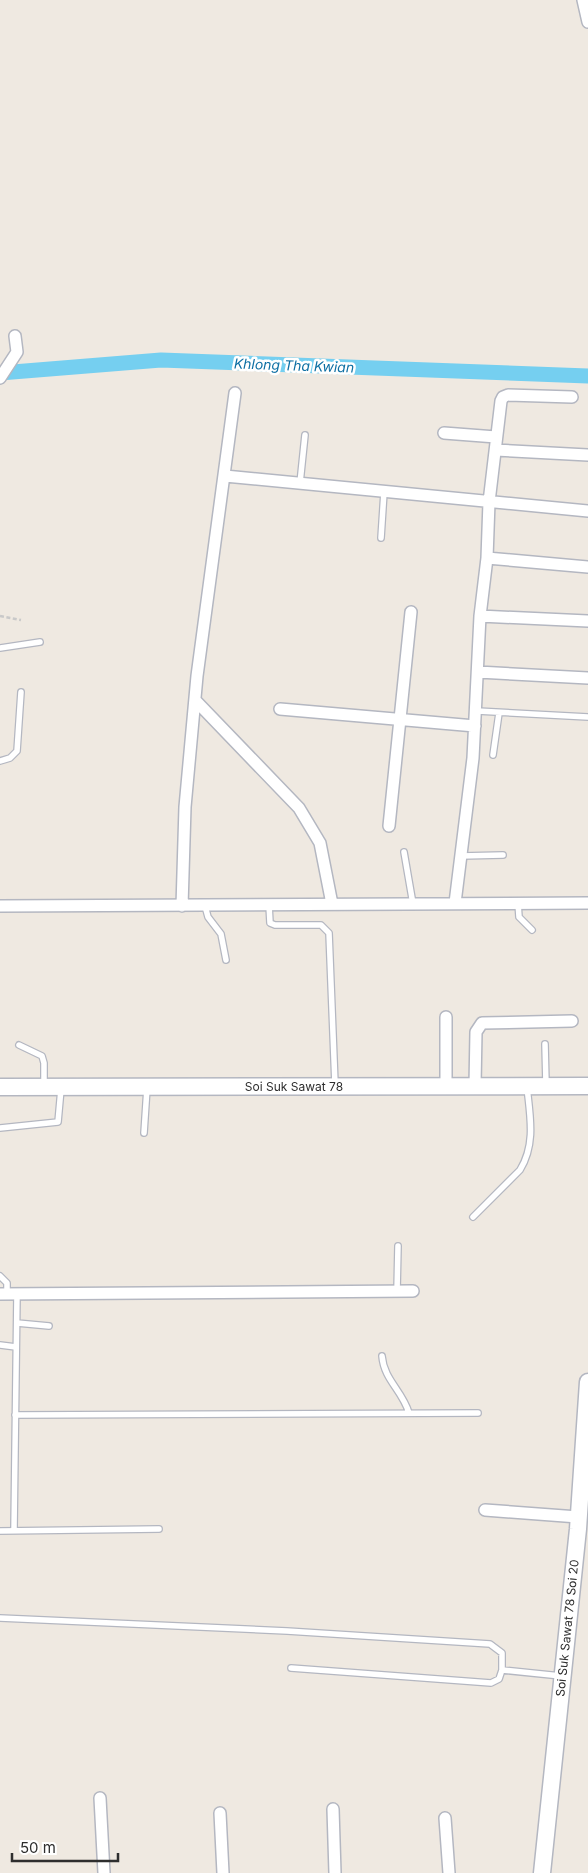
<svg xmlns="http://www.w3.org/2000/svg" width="588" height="1873" viewBox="0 0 588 1873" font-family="Inter,sans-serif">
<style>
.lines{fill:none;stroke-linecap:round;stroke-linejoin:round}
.canal{stroke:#75cff0;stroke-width:15}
.lane-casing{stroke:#b4b7c1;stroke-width:8}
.street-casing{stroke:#b4b7c1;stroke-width:14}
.secondary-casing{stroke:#b4b7c1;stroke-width:19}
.path{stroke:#c9c9c9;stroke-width:2.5;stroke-dasharray:4 2.5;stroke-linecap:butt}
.lane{stroke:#fff;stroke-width:5.5}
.street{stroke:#fff;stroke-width:11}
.secondary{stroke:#fff;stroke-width:16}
.labels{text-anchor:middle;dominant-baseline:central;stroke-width:5;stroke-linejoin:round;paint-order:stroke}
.street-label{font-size:12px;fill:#2e2e2e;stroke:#fff}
.water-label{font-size:14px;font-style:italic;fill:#0d6fa3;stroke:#fff}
</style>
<rect width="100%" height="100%" fill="#efe9e1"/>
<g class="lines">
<path class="canal" d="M0 373 161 360 588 376"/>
<g class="lane-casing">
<path id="lane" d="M300 483 305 435
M381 538 384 492
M0 648 40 642
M477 711 588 717
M493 755 499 713
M0 761 10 758 17 751 21 692
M404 852 413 904
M461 856 503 855
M518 903 519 917 532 930
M269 905 270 923 275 925H321L329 933 335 1084
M205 906 208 917 221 934 226 960
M545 1044 546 1084
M19 1045 42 1056 44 1063V1085
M0 1128 58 1122 61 1089
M144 1133 147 1088
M473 1217 520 1170C536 1144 530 1116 527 1087
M0 1276 7 1283V1294
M397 1291 398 1246
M17 1323 49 1326
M0 1345 16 1347
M382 1356C384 1380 402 1390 409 1413
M15 1415 478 1413
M14 1530 17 1294
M0 1531 159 1529
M0 1618 287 1631 490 1644 502 1653V1670L561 1676
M291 1668 491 1683 499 1679 502 1670"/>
</g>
<g class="street-casing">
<path id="street" d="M583 0 588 22
M0 378 17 352 15 336
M444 433 496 437
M496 450 588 455
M225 476 588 511
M487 558 588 567
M480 616 588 621
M478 672 588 678
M195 700 299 808 320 843 332 904
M280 709 475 726
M389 826 411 612
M455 903 473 758 480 616 487 558 489 502 501 401 503 397 508 395 572 397
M0 906 588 903
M182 906 185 807 197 676 235 393
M446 1017V1086
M475 1085 476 1032 482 1023 572 1021
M0 1294 413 1291
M485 1510 578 1517
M100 1798 104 1873
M333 1809 335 1873
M220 1813 223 1873
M445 1818 449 1873"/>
</g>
<g class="secondary-casing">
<path id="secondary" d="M0 1087 588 1086
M542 1873 578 1529 588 1382"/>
</g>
<path class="path" d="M0 616 21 620"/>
<use href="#lane" class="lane"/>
<use href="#street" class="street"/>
<use href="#secondary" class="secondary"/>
</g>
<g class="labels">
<g class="street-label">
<text x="294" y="1086">Soi Suk Sawat 78</text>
<text transform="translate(567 1628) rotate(-84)">Soi Suk Sawat 78 Soi 20</text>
</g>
<g class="water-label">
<text transform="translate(294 365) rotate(2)">Khlong Tha Kwian</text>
</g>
</g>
<path d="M12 1853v8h106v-8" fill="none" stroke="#2e2e2e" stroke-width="2.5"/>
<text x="20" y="1853" font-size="15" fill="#2e2e2e" stroke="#ffffff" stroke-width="4" paint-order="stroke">50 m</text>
</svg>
